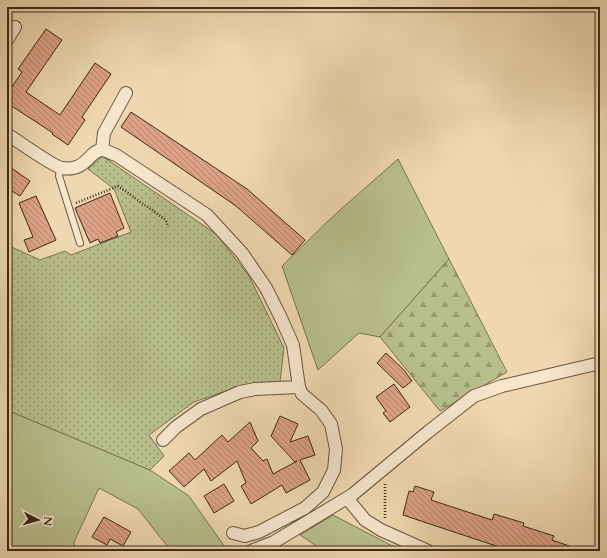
<svg xmlns="http://www.w3.org/2000/svg" width="607" height="558" viewBox="0 0 607 558" font-family="Cardo,serif">
<style>
.grass{fill:#b7bf8d;stroke:#7a7452}
.forest{fill:url(#forest-firs);stroke:#7a7452}
.park{fill:url(#park-dots);stroke:#7a7452}
.building{fill:url(#building-back-hatch);stroke:#3e2917}
.lines{fill:none;stroke-linecap:round;stroke-linejoin:round}
.service-casing{stroke:#6a553e;stroke-width:8}
.minor-casing{stroke:#6a553e;stroke-width:14}
.path{stroke:#3e2917;stroke-width:2.5;stroke-dasharray:1 2;stroke-linecap:butt}
.service{stroke:#f5e6cc;stroke-width:6}
.minor{stroke:#f5e6cc;stroke-width:12}
</style>
<defs>
<pattern id="forest-firs" width="22" height="20" patternUnits="userSpaceOnUse"><rect width="22" height="20" fill="#b7bf8d"/><path d="M5 1l3.5 6h-7zM16 11l3.5 6h-7z" fill="#969b72"/></pattern>
<pattern id="park-dots" width="8" height="8" patternUnits="userSpaceOnUse"><rect width="8" height="8" fill="#b7bf8d"/><path d="M2 2h.1M6 6h.1" fill="none" stroke="#969b72" stroke-width="1.8" stroke-linecap="round"/></pattern>
<pattern id="building-back-hatch" width="6" height="6" patternUnits="userSpaceOnUse"><rect width="6" height="6" fill="#dda287"/><path d="M-1 5l2 2M0 0l6 6M5-1l2 2" fill="none" stroke="#b5846d"/></pattern>
</defs>
<rect width="100%" height="100%" fill="#efd8b1"/>
<filter id="stains"><feTurbulence type="fractalNoise" baseFrequency=".005" numOctaves="4"/><feColorMatrix values="0 0 0 0 .2 0 0 0 0 .09 0 0 0 0 .02 0 0 0 .5 -.17"/></filter>
<radialGradient id="worn" r=".72"><stop offset=".6" stop-color="#630" stop-opacity="0"/><stop offset="1" stop-color="#630" stop-opacity=".3"/></radialGradient>
<path class="grass" d="M398 159 449 259 380 337 359 333 318 370 282 266 330 219Z
M7 410 150 470 189 496 227 550 171 551 138 509 99 488 74 542 75 551H7Z
M333 515 402 551H324L300 535Z"/>
<path class="forest" d="M449 259 507 372 440 411 380 337Z"/>
<path class="park" d="M102 156 216 234 249 276 284 348 280 382 243 385 194 402 149 435 164 456 150 470 7 410V245L40 260 65 251 71 255 131 232 114 189 88 169Z"/>
<path class="building" d="M46 29 62 40 26 92 60 115 95 63 111 74 82 117 85 120 68 145 52 134 53 133 7 103V94L22 72 18 69Z
M131 112 247 189 305 240 292 255 236 206 121 127Z
M7 165 30 181 20 196 7 188Z
M110 193 124 228 116 232 118 236 100 243 98 239 90 243 75 208Z
M36 196 56 240 29 252 24 240 33 237 19 203Z
M386 353 404 370 412 381 403 388 377 363Z
M394 384 410 407 390 422 383 413 386 411 376 397Z
M280 416 298 424 290 442 308 436 315 455 300 460 310 480 286 493 282 485 251 504 241 486 246 483 237 461 211 481 204 469 184 487 169 471 189 453 195 460 222 435 228 442 250 422 258 441 251 448 263 461 267 459 273 474 297 461 295 462 271 436Z
M224 484 234 501 214 513 204 496Z
M415 486 434 492 431 500 492 520 494 514 524 523 523 526 554 536 552 540 578 549V551H519L509 548 508 550 403 515 409 491 413 492Z
M104 517 131 532 123 546 110 539 107 545 92 537Z"/>
<g class="lines">
<g class="service-casing">
<path id="service" d="M60 168 59 176 80 243"/>
</g>
<g class="minor-casing">
<path id="minor" d="M7 40 15 27
M7 134C16 140 54 167 62 168 87 172 89 150 102 150 106 150 112 154 116 155L207 215 242 253 266 288 281 318 293 345 299 387 302 394 321 410 331 424 336 449 334 470 323 492 305 508 259 532 245 536 233 533
M102 150 104 133 126 93
M163 440 176 427 201 409 240 392 255 389 299 387
M347 498 365 520 381 530 428 551
M251 551 274 542 352 495 428 432 474 396 502 386 600 363"/>
</g>
<path class="path" d="M76 203 118 186 166 220 168 227
M385 518V483"/>
<use href="#service" class="service"/>
<use href="#minor" class="minor"/>
</g>
<rect width="607" height="558" fill="none" stroke="#efd8b1" stroke-width="24"/>
<rect x="8" y="8" width="591" height="542" fill="none" stroke="#3e2917" stroke-width="2"/>
<rect x="12" y="12" width="583" height="534" fill="none" stroke="#3e2917"/>
<g transform="translate(38 520) rotate(96)" stroke="#f5e6cc" stroke-width="3" paint-order="stroke">
<path d="M0-3L7 15L0 10L-7 15Z" fill="#3e2917"/>
<text y="-6" font-size="11" font-weight="bold" text-anchor="middle" fill="#3e2917">N</text>
</g>
<rect width="100%" height="100%" filter="url(#stains)"/>
<rect width="100%" height="100%" fill="url(#worn)"/>
</svg>
